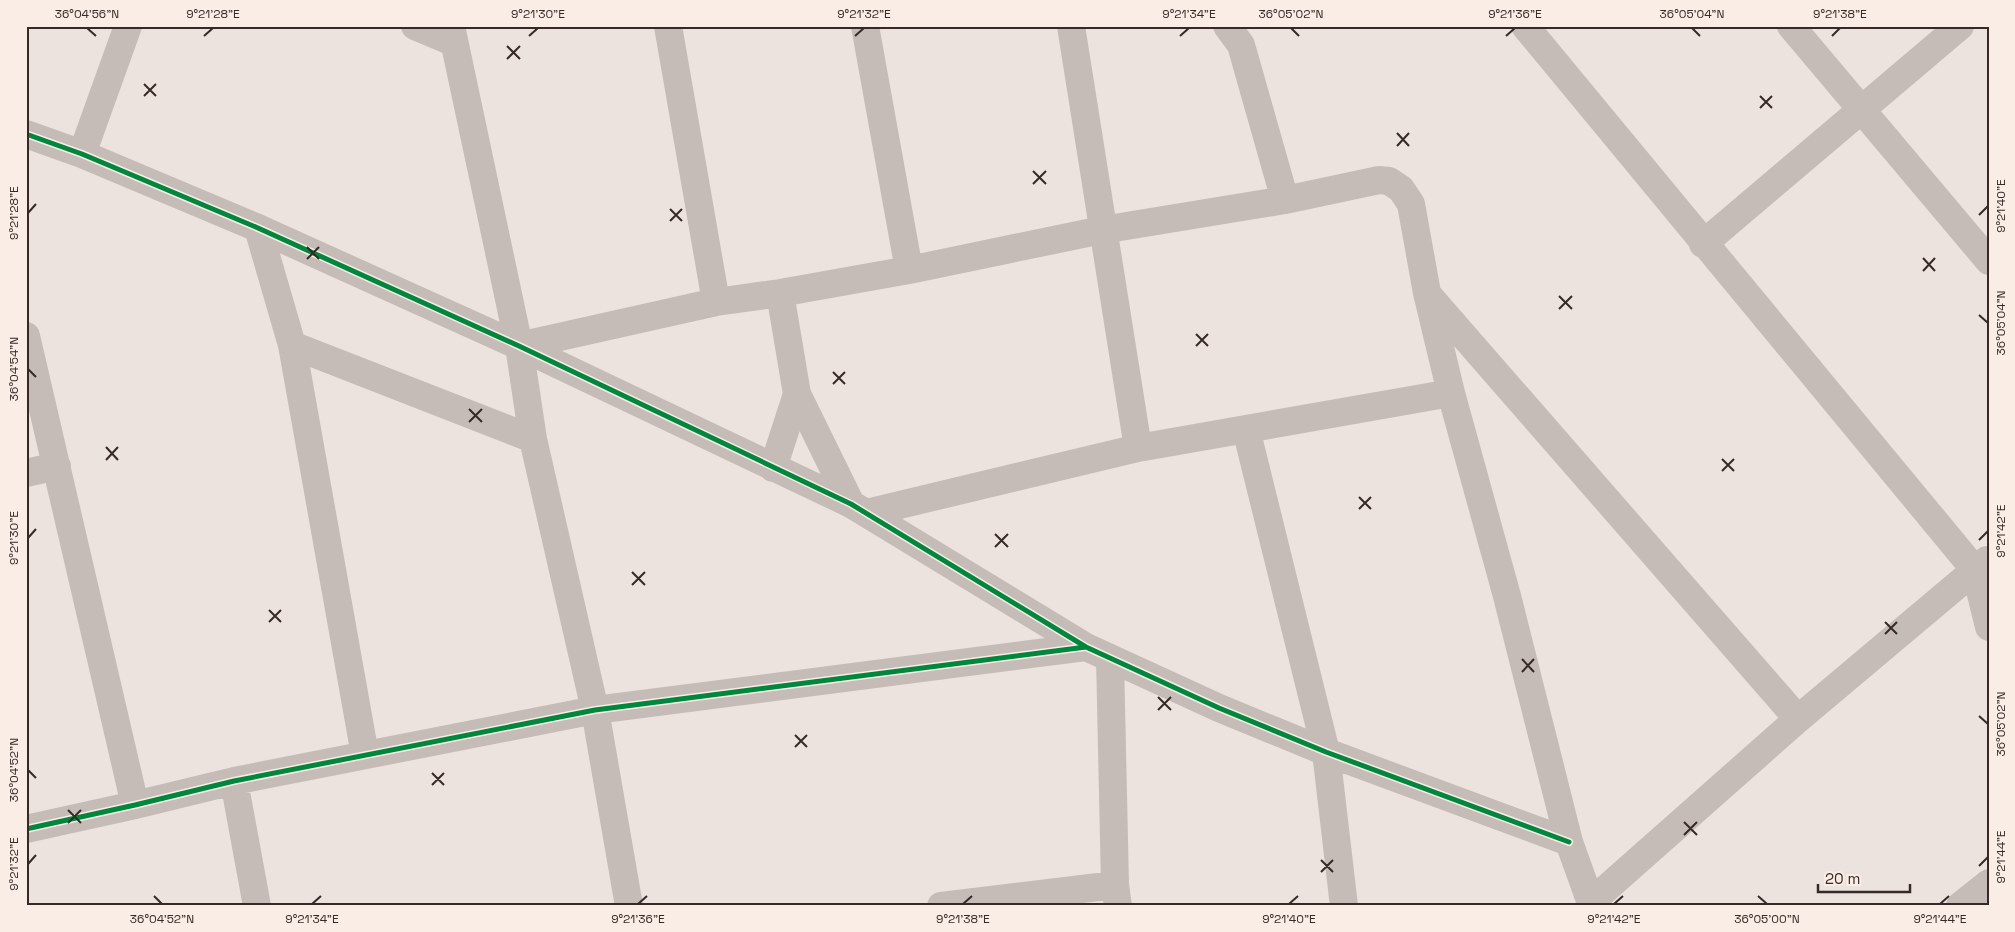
<svg xmlns="http://www.w3.org/2000/svg" width="2015" height="932" viewBox="0 0 2015 932" font-family="'Space Grotesk',sans-serif">
<style>
.lines{fill:none;stroke-linecap:round;stroke-linejoin:round}
.street{stroke:#c5bcb8;stroke-width:28}
.cycleway-casing{stroke:#faede5;stroke-width:8}
.cycleway{stroke:#00873e;stroke-width:5}
.ticks{fill:none;stroke:#362926;stroke-width:2}
.neatline{fill:none;stroke:#362926;stroke-width:2}
.ticks-label{font-size:12px;text-anchor:middle;fill:#362926}
</style>
<rect width="100%" height="100%" fill="#ece3df"/>
<g class="lines">
<path class="street" d="M415 26 453 42
M451 26 519 346 533 439 595 710 629 906
M668 26 716 302
M865 26 909 270
M1071 26 1138 448
M1525 26 1975 570 1989 627
M1791 26 1989 261
M26 134 82 154 258 228 519 346 851 504 1086 647 1219 708 1326 752 1569 842
M82 154 128 26
M1285 200 1379 180 1389 181 1401 189 1411 204 1427 293 1451 393 1507 596 1569 842 1592 906
M258 228 292 345 365 755
M1703 244 1960 26
M1429 296 1798 719
M26 336 135 805
M292 345 533 439
M519 346 716 302 780 293 909 270 1102 230 1285 200 1241 45 1227 26
M797 394 851 504
M1246 429 1326 752 1344 906
M773 468 797 394 780 293
M26 473 57 466
M866 513 1138 448 1451 393
M1110 658 1115 885 1118 906
M234 781 257 906
M26 829 135 805 234 781 595 710 1086 647
M1591 902 1798 719 1987 560
M941 906 1115 885
M1960 906 1989 883"/>
<g class="cycleway-casing">
<path id="cycleway" d="M26 134 82 154 258 228 519 346 851 504 1086 647 1219 708 1326 752 1569 842
M26 829 135 805 234 781 595 710 1086 647"/>
</g>
<use href="#cycleway" class="cycleway"/>
</g>
<path class="ticks" d="M87 28 96 36M1291 28 1299 36M1692 28 1700 36M204 36 213 28M529 36 538 28M855 36 864 28M1180 36 1189 28M1506 36 1515 28M1832 36 1840 28M507 46 520 59M507 59 520 46M144 84 156 96M144 96 156 84M1760 96 1772 108M1760 108 1772 96M1397 133 1409 146M1397 146 1409 133M1033 171 1046 184M1033 184 1046 171M670 209 682 221M28 213 36 204M1979 215 1988 206M670 221 682 209M307 247 319 259M1923 258 1935 271M307 259 319 247M1923 271 1935 258M1559 296 1572 309M1559 309 1572 296M1979 315 1988 323M1196 334 1208 346M1196 346 1208 334M28 369 36 377M833 372 845 384M833 384 845 372M469 409 482 422M469 422 482 409M106 447 118 460M1722 459 1734 471M106 460 118 447M1722 471 1734 459M1359 497 1371 509M1359 509 1371 497M995 534 1008 547M28 538 36 529M1979 540 1988 531M995 547 1008 534M632 572 645 585M632 585 645 572M269 610 281 622M269 622 281 610M1885 622 1897 634M1885 634 1897 622M1522 659 1534 672M1522 672 1534 659M1158 697 1171 710M1158 710 1171 697M1979 716 1988 724M795 735 807 747M795 747 807 735M28 770 36 778M432 773 444 785M432 785 444 773M68 810 81 823M1684 822 1697 835M68 823 81 810M1684 835 1697 822M1321 860 1333 872M28 864 36 855M1979 866 1988 857M1321 872 1333 860M154 896 162 904M1758 896 1767 904M312 904 321 896M638 904 647 896M963 904 972 896M1289 904 1298 896M1614 904 1623 896M1940 904 1949 896"/>
<rect width="2015" height="932" fill="none" stroke="#faede5" stroke-width="55"/>
<path d="M1818 884v8h92v-8" fill="none" stroke="#362926" stroke-width="2.5"/>
<text x="1825" y="884" font-size="15" fill="#362926" stroke="#faede5" stroke-width="4" paint-order="stroke">20 m</text>
<rect x="28" y="28" width="1960" height="876" class="neatline"/>
<g class="ticks-label">
<text x="87" y="18">36°04'56"N</text>
<text x="213" y="18">9°21'28"E</text>
<text x="538" y="18">9°21'30"E</text>
<text x="864" y="18">9°21'32"E</text>
<text x="1189" y="18">9°21'34"E</text>
<text x="1291" y="18">36°05'02"N</text>
<text x="1515" y="18">9°21'36"E</text>
<text x="1692" y="18">36°05'04"N</text>
<text x="1840" y="18">9°21'38"E</text>
<text transform="translate(2001 206) rotate(-90)" y="4">9°21'40"E</text>
<text transform="translate(14 213) rotate(-90)" y="4">9°21'28"E</text>
<text transform="translate(2001 323) rotate(-90)" y="4">36°05'04"N</text>
<text transform="translate(14 369) rotate(-90)" y="4">36°04'54"N</text>
<text transform="translate(2001 531) rotate(-90)" y="4">9°21'42"E</text>
<text transform="translate(14 538) rotate(-90)" y="4">9°21'30"E</text>
<text transform="translate(2001 724) rotate(-90)" y="4">36°05'02"N</text>
<text transform="translate(14 770) rotate(-90)" y="4">36°04'52"N</text>
<text transform="translate(2001 857) rotate(-90)" y="4">9°21'44"E</text>
<text transform="translate(14 864) rotate(-90)" y="4">9°21'32"E</text>
<text x="162" y="923">36°04'52"N</text>
<text x="312" y="923">9°21'34"E</text>
<text x="638" y="923">9°21'36"E</text>
<text x="963" y="923">9°21'38"E</text>
<text x="1289" y="923">9°21'40"E</text>
<text x="1614" y="923">9°21'42"E</text>
<text x="1767" y="923">36°05'00"N</text>
<text x="1940" y="923">9°21'44"E</text>
</g>
</svg>
